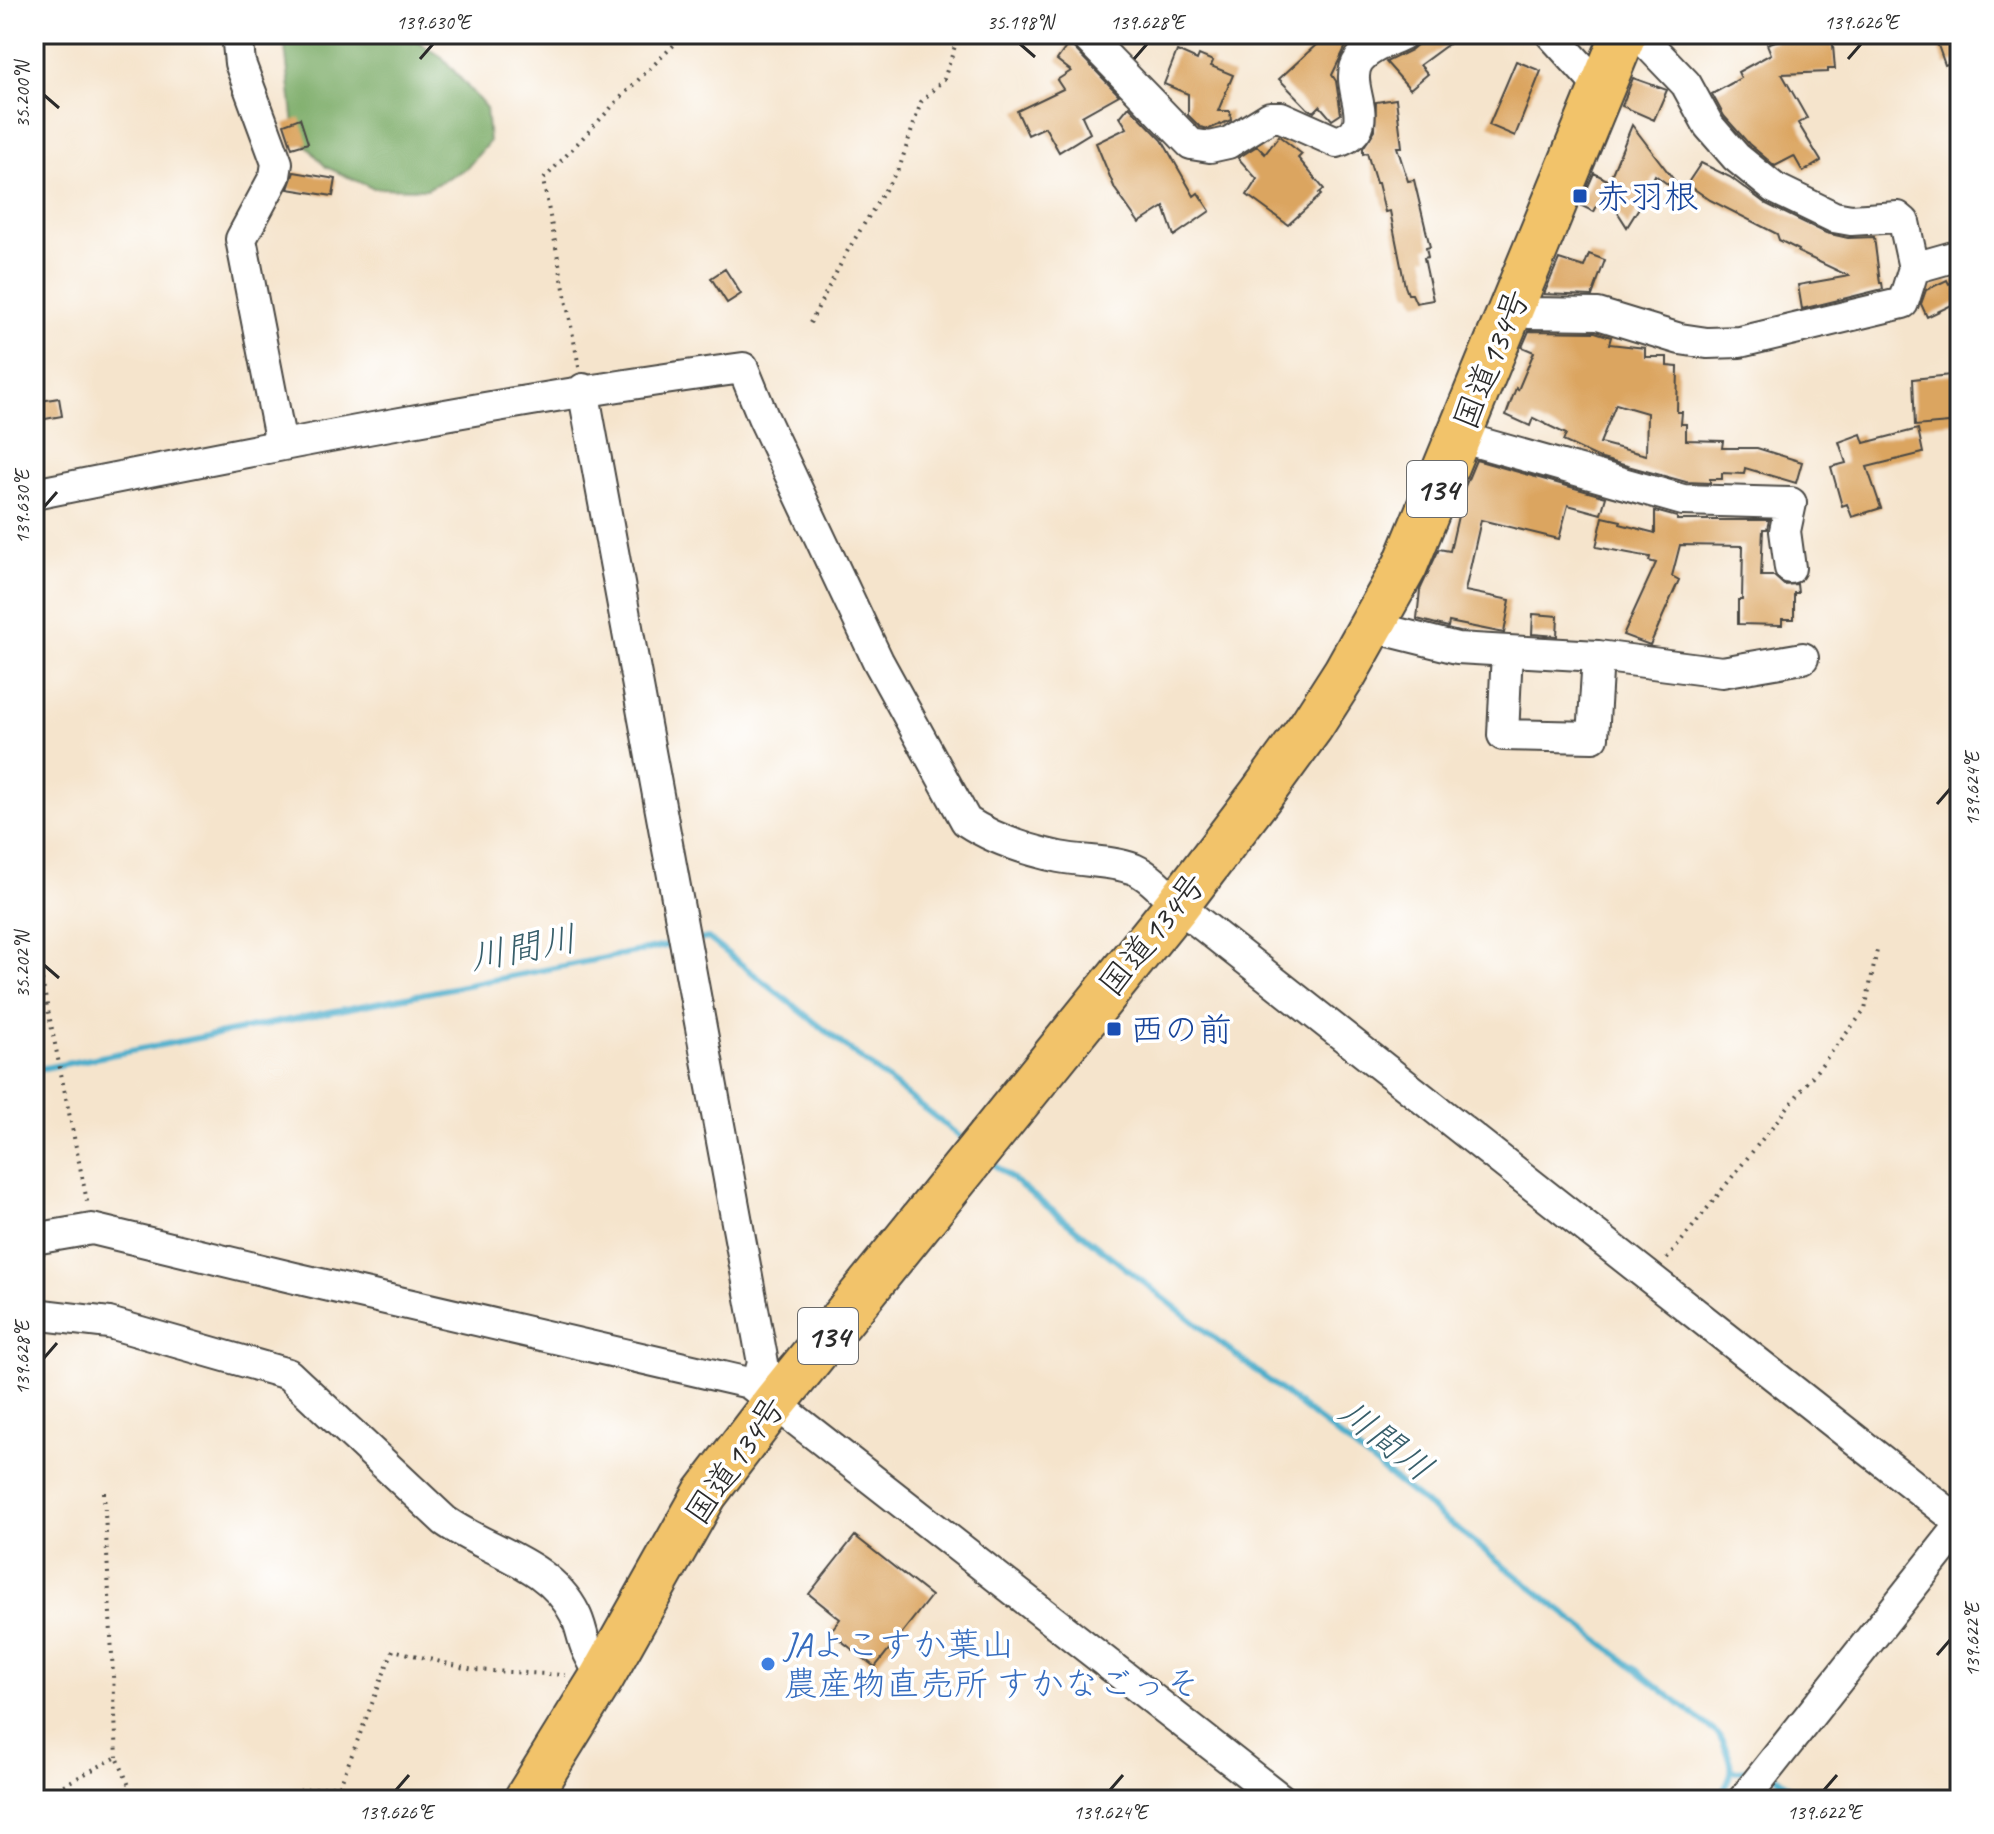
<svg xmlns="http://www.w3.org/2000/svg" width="1994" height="1834" viewBox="0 0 1994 1834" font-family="Caveat,'Klee One',sans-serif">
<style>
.forest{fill:#7aab66;stroke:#526b48;stroke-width:2}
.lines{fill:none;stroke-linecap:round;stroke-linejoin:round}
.stream{stroke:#4cadcb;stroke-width:6}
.building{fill:#dba560;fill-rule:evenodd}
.minor-casing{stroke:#494743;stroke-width:34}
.highway-casing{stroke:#494743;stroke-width:48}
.path{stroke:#494743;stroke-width:4;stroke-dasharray:2 6;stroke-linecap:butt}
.minor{stroke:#fff;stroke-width:30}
.highway{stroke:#f2c36a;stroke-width:44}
.ticks{fill:none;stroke:#2b2b2b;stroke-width:3}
.transit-dot{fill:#1a4fb4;stroke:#fff;stroke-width:3}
.shop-dot{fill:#3f7fe0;stroke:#fff;stroke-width:3}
.labels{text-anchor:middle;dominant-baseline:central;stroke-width:7;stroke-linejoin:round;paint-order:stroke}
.shield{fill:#fff;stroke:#6b6b6b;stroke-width:2}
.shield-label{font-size:32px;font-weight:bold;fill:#2b2b2b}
.transit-label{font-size:34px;fill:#164399;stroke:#fff;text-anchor:start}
.street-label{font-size:34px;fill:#2b2b2b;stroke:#fff}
.shop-label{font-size:34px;fill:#366cbe;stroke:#fff;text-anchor:start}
.water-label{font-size:36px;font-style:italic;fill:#385f6b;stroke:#fff}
.neatline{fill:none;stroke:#2b2b2b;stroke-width:3}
.ticks-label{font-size:20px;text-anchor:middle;fill:#2b2b2b}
</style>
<rect width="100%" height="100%" fill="#fff"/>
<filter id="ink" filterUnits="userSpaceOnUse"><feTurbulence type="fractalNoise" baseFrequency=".0125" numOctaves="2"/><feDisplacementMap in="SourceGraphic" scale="16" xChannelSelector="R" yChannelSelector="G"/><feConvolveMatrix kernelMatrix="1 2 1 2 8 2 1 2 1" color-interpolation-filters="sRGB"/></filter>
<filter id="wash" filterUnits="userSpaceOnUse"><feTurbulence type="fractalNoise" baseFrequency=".006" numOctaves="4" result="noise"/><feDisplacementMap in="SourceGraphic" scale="32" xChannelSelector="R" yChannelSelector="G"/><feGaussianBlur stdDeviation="1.8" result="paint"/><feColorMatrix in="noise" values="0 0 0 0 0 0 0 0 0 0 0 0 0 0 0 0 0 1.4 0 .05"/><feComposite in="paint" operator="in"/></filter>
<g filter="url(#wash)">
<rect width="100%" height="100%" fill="#f5e4cc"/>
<path class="forest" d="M287 34H406L442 57 486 108 489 142 467 168 427 189 372 188 326 167 295 133 285 47Z"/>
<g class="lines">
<path class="stream" d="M695 941 708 938 959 1136
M34 1070 676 944
M992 1163 1719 1735C1735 1763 1737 1775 1716 1800
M1733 1771 1755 1770
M1774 1775 1805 1800"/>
</g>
<g id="blocks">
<path class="building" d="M1305 34H1362L1345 48 1332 75 1336 81 1341 114 1332 120 1320 106 1314 112 1308 109 1279 79 1316 45Z
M1421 34H1462L1420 65 1428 74 1410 89 1386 62 1411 50 1418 44Z
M1795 34H1832L1835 69H1828V72L1782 74 1807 118 1798 123 1821 161 1803 172 1794 156 1775 166 1749 144 1724 116 1712 94 1741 78 1738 72 1771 54 1767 44Z
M1934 34H1960V60L1945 65Z
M1069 43 1119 95 1082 116 1090 133 1059 152 1045 127 1028 135 1017 111 1063 89 1057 80 1071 71 1057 60Z
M1177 51 1197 60 1199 55 1213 61 1211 66 1233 75 1218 111H1230L1231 120 1209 129 1200 127 1188 115V94L1164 84Z
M1516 61 1541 71 1515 136 1489 125Z
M1633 78 1667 90 1654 120 1622 106Z
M1396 99 1402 147H1397L1408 181 1414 180 1430 247 1426 248 1428 257 1424 258 1433 300 1416 303 1412 294H1408L1405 286 1390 211 1385 212 1378 183H1376L1367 153 1363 154V148L1375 130 1376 102Z
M1129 106 1162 140 1194 196 1198 193 1210 211 1174 236 1164 207 1139 223 1115 189 1096 143 1127 128 1120 117Z
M300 118 308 143 292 148 284 124Z
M1632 125 1680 188 1677 191 1655 175 1645 198 1627 227 1604 191 1594 212 1580 205 1594 173 1609 181Z
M1279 136 1302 154 1298 158 1324 189 1319 193 1321 195 1288 225 1247 195 1257 179 1238 158 1257 146 1265 154Z
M1701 163 1730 177 1766 204 1826 233 1848 238 1874 237 1880 283H1882L1883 289 1802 309 1798 285 1849 276 1798 252 1799 250 1779 240 1777 234 1710 200 1687 184Z
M294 172 336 179 333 196 288 189Z
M1589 254 1605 260 1592 296 1544 294 1559 259 1584 267Z
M725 269 741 294 727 303 711 278Z
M1960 278V301L1927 317 1921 304 1926 290 1947 280 1949 284Z
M1529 331 1595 332 1611 337 1609 344 1645 348V357H1667V366L1678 367 1677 412H1682L1681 424H1686V440L1723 441 1722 448H1757L1802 462 1796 483 1745 468 1744 474 1722 473V479H1710V483L1686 482 1602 459 1563 441 1566 434 1533 418 1530 426 1506 415 1516 388 1518 390 1534 352 1522 347ZM1616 404 1647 413 1646 455 1600 443Z
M1960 374V422L1915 426 1913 379Z
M59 398 62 416 34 421V402Z
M1918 429 1923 453 1867 467 1881 508 1852 517 1847 504 1842 506 1831 467 1846 463 1839 442 1861 434 1864 443Z
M1476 460 1606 497 1601 514 1568 505 1559 539 1481 520 1465 591 1510 600 1504 633 1449 622 1448 627 1417 619 1420 590 1439 549 1450 551 1458 516 1453 515Z
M1655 511 1677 517V520H1769L1767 529H1763L1761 576H1774L1784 585 1797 584 1798 593H1794V619H1782V625L1738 624V600H1742L1743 546 1680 545 1672 576 1679 580 1650 645 1623 635 1656 563 1649 561 1650 557 1596 547 1603 517 1621 521 1620 524 1655 533Z
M1533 614 1558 616 1557 636 1532 634Z
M855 1536 931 1596 875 1667 830 1632 840 1619 809 1594Z"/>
</g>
</g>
<g filter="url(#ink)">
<use href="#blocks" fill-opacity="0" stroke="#494743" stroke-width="2"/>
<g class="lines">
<g class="minor-casing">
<path id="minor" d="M237 34 240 63 277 163 275 176 241 239 281 444
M1084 34 1191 144 1210 147 1228 143 1270 117H1281L1337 142C1384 127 1340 86 1359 60 1369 47 1389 41 1403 34
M1551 34 1601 89
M1638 34 1686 84 1709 126 1736 157 1774 188 1834 217 1851 220 1898 217 1904 222 1914 268
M1512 306 1529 313 1598 314 1680 339 1707 343 1740 342 1903 303 1914 268 1960 255
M583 389 763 1363 756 1387
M1459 437 1683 500 1791 503 1785 531 1790 568
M34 494C269 447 505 400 743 368L763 417 878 661 966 821C993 839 1027 850 1059 857 1084 862 1110 860 1134 869 1150 876 1164 892 1177 905L1960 1522
M1373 627 1457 648 1598 656 1722 672 1803 658
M1507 651 1503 735 1593 737 1598 656
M34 1239 92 1229 295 1278 749 1383 1282 1800
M34 1314 109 1323 288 1374 445 1521C489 1552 549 1562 575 1614 581 1625 582 1638 587 1649 591 1659 597 1668 602 1677
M1743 1800 1960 1526"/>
</g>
<g class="highway-casing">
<path id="highway" d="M526 1800 602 1677 705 1494 775 1402 1177 905 1260 796 1311 726 1345 673 1405 566 1624 34"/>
</g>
<path class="path" d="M810 323 848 250 900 166 921 102 944 79 959 34
M579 367 543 180 623 95 685 34
M34 941 88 1206
M1667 1259 1865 1010 1877 950
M104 1492 117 1757
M35 1800 117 1757 135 1800
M236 1800 340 1785 393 1650 473 1670 565 1675"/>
<use href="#minor" class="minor"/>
<use href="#highway" class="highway"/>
</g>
</g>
<path class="ticks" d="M1020 44 1035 57M420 59 433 44M1134 59 1147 44M1848 59 1861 44M44 95 59 108M44 507 57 492M1937 804 1950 789M44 965 59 978M44 1358 57 1343M1937 1655 1950 1640M396 1790 409 1775M1110 1790 1123 1775M1824 1790 1837 1775"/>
<g class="transit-dot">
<rect x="1572" y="188" width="16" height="16" rx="4"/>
<rect x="1106" y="1021" width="16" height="16" rx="4"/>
</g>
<circle class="shop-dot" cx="768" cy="1664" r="8"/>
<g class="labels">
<g class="shield">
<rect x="1407" y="461" width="60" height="56" rx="6"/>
<rect x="798" y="1308" width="60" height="56" rx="6"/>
</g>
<g class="shield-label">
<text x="1437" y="489">134</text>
<text x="828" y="1336">134</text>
</g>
<g class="transit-label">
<text x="1596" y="196">赤羽根</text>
<text x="1130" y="1029">西の前</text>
</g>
<g class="street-label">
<text transform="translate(1491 359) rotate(-68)">国道134号</text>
<text transform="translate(1152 934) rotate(-51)">国道134号</text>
<text transform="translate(735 1460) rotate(-55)">国道134号</text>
</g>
<g class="shop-label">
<text x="784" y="1644">JAよこすか葉山<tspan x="784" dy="39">農産物直売所 すかなごっそ</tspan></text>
</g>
<g class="water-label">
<text transform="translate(523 948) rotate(-11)">川間川</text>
<text transform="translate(1386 1440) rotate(38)">川間川</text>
</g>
</g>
<rect width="1994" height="1834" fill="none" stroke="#fff" stroke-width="88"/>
<rect x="44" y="44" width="1906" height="1746" class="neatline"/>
<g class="ticks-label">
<text x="433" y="29">139.630°E</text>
<text x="1020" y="29">35.198°N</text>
<text x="1147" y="29">139.628°E</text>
<text x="1861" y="29">139.626°E</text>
<text transform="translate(22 95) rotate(-90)" y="7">35.200°N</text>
<text transform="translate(22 507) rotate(-90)" y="7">139.630°E</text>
<text transform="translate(1972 789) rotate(-90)" y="7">139.624°E</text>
<text transform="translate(22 965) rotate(-90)" y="7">35.202°N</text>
<text transform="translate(22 1358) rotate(-90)" y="7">139.628°E</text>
<text transform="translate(1972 1640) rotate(-90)" y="7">139.622°E</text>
<text x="396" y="1819">139.626°E</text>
<text x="1110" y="1819">139.624°E</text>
<text x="1824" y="1819">139.622°E</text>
</g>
</svg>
